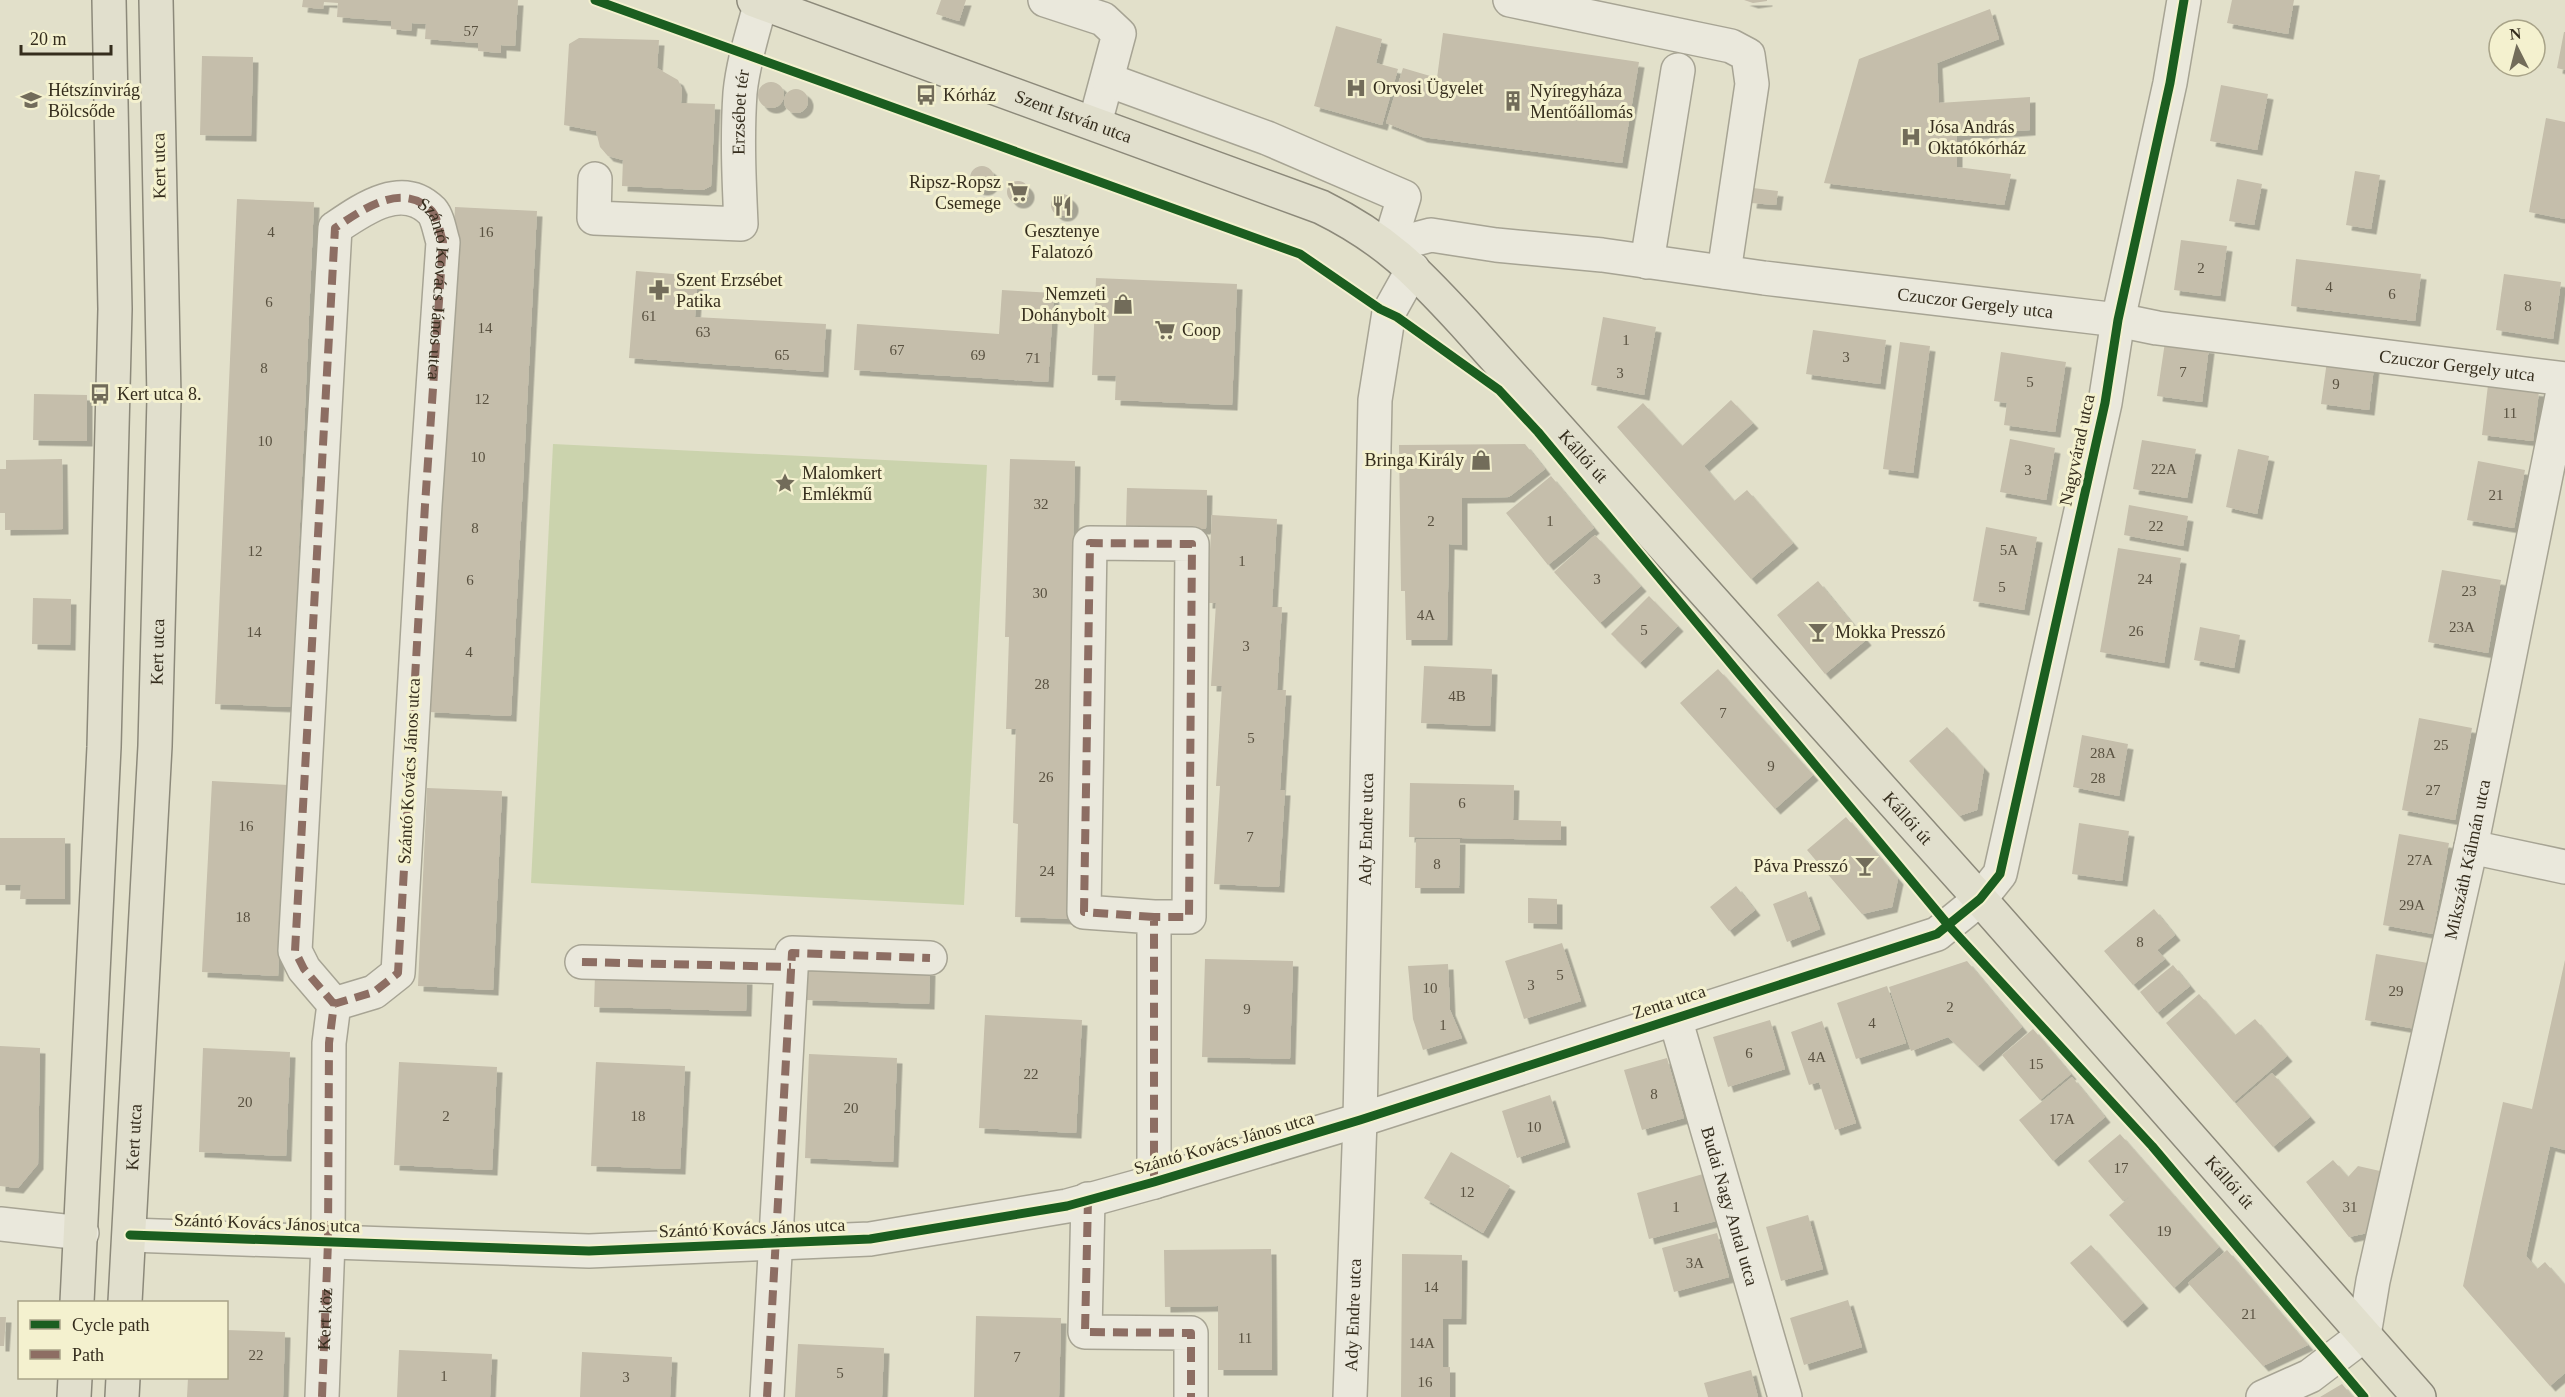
<svg xmlns="http://www.w3.org/2000/svg" width="2565" height="1397" viewBox="0 0 2565 1397" font-family="'Times New Roman',serif">
<style>
.green{fill:#cbd3ad}
.building{fill:#c5beab;filter:url(#shadow)}
.lines{fill:none;stroke-linecap:round;stroke-linejoin:round}
.minor-casing{stroke:#a7a494;stroke-width:36}
.major-casing{stroke:#8c897a;stroke-width:36}
.minor{stroke:#eae8dc;stroke-width:33}
.major{stroke:#e1dfcd;stroke-width:33}
.quiet{stroke:#8d6e63;stroke-width:8;stroke-dasharray:15 8;stroke-linecap:butt}
.cycleway-casing{stroke:#f4f1cf;stroke-width:13}
.cycleway{stroke:#1b5e20;stroke-width:9}
.labels{text-anchor:middle;dominant-baseline:central;stroke-width:6;stroke-linejoin:round;paint-order:stroke}
.number-label{font-size:15px;fill:#595140}
.poi-label{font-size:18px;fill:#352d1d;stroke:#f4f1cf;text-anchor:start}
.street-label{font-size:18px;fill:#352d1d;stroke:#f4f1cf}
</style>
<defs>
<filter id="shadow"><feDropShadow dx="5.5" dy="5.5" stdDeviation="0" flood-color="#0004"/></filter>
</defs>
<rect width="100%" height="100%" fill="#e2e0ca"/>
<path class="green" d="M553 444 987 465 964 905 531 883Z"/>
<path class="building" d="M303 0H518L515 46 501 45V53L478 51V43L425 39 426 24 412 23 411 31 391 29V21L337 17 338 3 324 2 323 9 302 7Z
M941 0H966L959 21 936 14Z
M1744 0H1767V1L1753 3Z
M2232 0H2294L2288 34 2227 23Z
M1990 9 1999 39 1937 63 1939 103 2030 97V130L1957 135V167L2011 174 2004 205 1824 183 1859 59Z
M1336 26 1382 39 1376 63 1398 69 1382 125 1314 106Z
M2564 32H2565V70L2557 68Z
M1443 33 1639 62 1622 163 1422 137 1386 123 1403 68 1437 78Z
M579 38 659 40 657 68 678 80 682 89 681 103 715 104 711 186 703 190 622 186 623 160 608 156 600 147 596 131 564 125 569 44Z
M202 56 253 57 251 136 200 135Z
M758 95a13 13 0 1 1 26 0a13 13 0 1 1-26 0Z
M2221 85 2268 94 2257 150 2210 141Z
M784 101a12 12 0 1 1 24 0a12 12 0 1 1-24 0Z
M2546 118 2565 122V219L2529 212Z
M970 178a12 12 0 1 1 24 0a12 12 0 1 1-24 0Z
M2355 171 2380 175 2371 229 2346 225Z
M2237 179 2262 184 2254 225 2229 221Z
M1007 192a11 11 0 1 1 22 0a11 11 0 1 1-22 0Z
M1753 188 1778 191 1776 205 1751 203Z
M1051 205a11 11 0 1 1 22 0a11 11 0 1 1-22 0Z
M237 199 314 202 292 707 215 704Z
M455 207 537 211 511 716 429 712Z
M2181 240 2227 246 2220 296 2174 290Z
M2296 259 2421 274 2415 321 2291 306Z
M636 271 698 276 695 317 826 324 823 372 629 358Z
M2504 274 2561 282 2553 339 2496 330Z
M1096 278 1237 284 1232 405 1115 400 1116 376 1092 375Z
M1002 290 1054 293 1048 382 854 370 857 324 999 334Z
M1603 317 1656 327 1644 395 1591 385Z
M1813 330 1886 340 1880 384 1806 374Z
M1900 342 1930 346 1913 473 1883 469Z
M2165 342 2209 348 2202 402 2157 396Z
M2001 352 2066 362 2055 432 2004 425 2007 403 1994 401Z
M2327 361 2374 367 2369 410 2321 404Z
M2488 385 2539 391 2533 441 2482 435Z
M34 394 87 395V441L33 440Z
M1731 400 1753 423 1704 466 1734 501 1747 490 1793 543 1751 579 1617 427 1643 403 1682 446Z
M2010 439 2055 448 2046 500 2000 492Z
M2142 440 2196 449 2187 498 2133 489Z
M1525 444 1545 469 1509 497 1462 498V545L1449 544 1447 640H1406L1405 591H1401L1399 445Z
M2238 449 2269 456 2257 514 2226 507Z
M62 459 63 529 5 530V513H0V469H6V460Z
M1010 459 1075 461 1073 549 1076 919 1015 917 1018 824 1013 823 1016 729H1006L1009 637H1005Z
M2478 461 2525 470 2514 528 2467 520Z
M1551 476 1594 528 1548 565 1506 513Z
M1127 488 1207 490 1206 529 1126 527Z
M2129 505 2188 516 2183 546 2124 535Z
M1212 515 1277 519 1272 607H1282L1277 690H1286L1280 790H1285L1279 887 1214 884 1220 786H1216L1222 686H1211L1216 603H1207Z
M1986 527 2037 537 2024 610 1973 601Z
M1595 535 1641 586 1600 623 1554 572Z
M2118 548 2181 558 2164 663 2100 652Z
M2442 570 2501 580 2488 653 2428 642Z
M1818 581 1866 640 1825 674 1777 615Z
M1649 596 1678 626 1640 663 1611 634Z
M33 598 71 599 70 645 32 644Z
M2200 627 2240 635 2234 668 2194 660Z
M1424 666 1492 669 1490 726 1421 723Z
M1718 669 1813 775 1775 809 1680 703Z
M2419 718 2472 728 2455 820 2402 810Z
M1947 727 1984 768 1977 810 1959 816 1909 761Z
M2082 735 2128 744 2119 796 2073 787Z
M212 781 288 785 278 976 202 972Z
M1410 783 1514 785 1513 820 1561 821V840L1409 837Z
M427 788 502 791 493 990 418 986Z
M1846 817 1898 879 1892 907 1862 914 1807 850Z
M2079 823 2129 831 2122 881 2072 874Z
M2399 834 2449 843 2433 934 2383 925Z
M0 838H65V899H20L21 885H0Z
M1416 839H1460L1459 888H1415Z
M1736 886 1755 910 1729 931 1710 907Z
M1806 891 1820 929 1787 942 1773 904Z
M1528 898 1557 899V924L1528 923Z
M2154 909 2175 935 2157 950 2165 959 2133 985 2104 951Z
M1562 943 1581 1001 1524 1019 1505 961Z
M2376 954 2428 963 2416 1029 2365 1020Z
M1205 959 1293 961 1290 1059 1202 1057Z
M2565 960V1150L2550 1146 2526 1256 2537 1269 2545 1262 2565 1285V1373L2550 1386 2463 1286 2503 1102 2532 1109Z
M1967 961 2022 1027 1978 1066 1948 1037 1911 1051 1889 987Z
M1448 964 1450 1010 1462 1038 1423 1050 1413 1019 1408 966Z
M2173 965 2190 986 2157 1013 2140 992Z
M808 966 930 970 929 1004 807 1000Z
M595 974 747 979 746 1011 594 1007Z
M1887 986 1906 1043 1856 1059 1837 1003Z
M2199 994 2235 1035 2255 1019 2287 1056 2234 1102 2166 1023Z
M985 1015 1082 1020 1076 1133 979 1128Z
M1770 1020 1785 1069 1728 1087 1713 1037Z
M1822 1021 1856 1123 1835 1130 1819 1082 1809 1085 1791 1032Z
M2033 1029 2071 1074 2040 1100 2002 1055Z
M0 1046 40 1048 38 1164 18 1188 0 1186Z
M203 1048 290 1052 286 1156 199 1152Z
M809 1054 897 1058 893 1162 805 1158Z
M1667 1058 1684 1118 1642 1130 1624 1070Z
M399 1062 497 1067 492 1170 394 1165Z
M596 1062 685 1066 680 1169 591 1166Z
M2272 1073 2310 1117 2273 1147 2236 1104Z
M2072 1077 2105 1117 2053 1161 2019 1120Z
M1550 1095 1565 1142 1517 1158 1502 1111Z
M2120 1134 2219 1247 2174 1288 2109 1215 2133 1194 2123 1201 2088 1161Z
M1451 1152 1510 1186 1483 1233 1424 1198Z
M2333 1160 2348 1177 2358 1166 2380 1171 2372 1232 2349 1237 2306 1182Z
M1703 1174 1716 1221 1649 1239 1637 1193Z
M1808 1215 1823 1269 1781 1281 1766 1227Z
M1717 1233 1729 1277 1674 1292 1662 1248Z
M2091 1245 2143 1303 2122 1322 2070 1263Z
M1271 1249 1272 1370H1218V1306L1165 1307 1164 1250Z
M2227 1250 2308 1345 2263 1366 2188 1283Z
M1402 1254 1462 1255 1461 1319H1443V1367H1450V1397H1401Z
M1848 1300 1862 1347 1804 1365 1790 1318Z
M976 1316 1061 1318 1059 1397H974Z
M0 1317H6L4 1346H0Z
M226 1330 285 1332 283 1397H187L188 1378H226Z
M798 1344 884 1348 882 1397H795Z
M399 1350 492 1354 490 1397H397Z
M582 1352 672 1357 670 1397H580Z
M1751 1370 1758 1397H1708L1704 1383Z
M2342 1384 2353 1397H2320Z"/>
<g class="lines">
<g class="minor-casing">
<g id="minor">
<path d="M1045 0 1103 19 1119 34 1095 123"/>
<path d="M1510 0 1731 46 1748 55 1752 84 1724 272"/>
<path d="M1108 80 1267 138 1404 197 1389 246"/>
<path id="s1" d="M595 179 594 218 741 224C739 181 737 137 740 93 743 62 753 32 761 2"/>
<path id="s2" d="M1389 246 1431 235 1496 245 1602 255 1764 278 2118 320 2157 328 2565 379"/>
<path d="M1647 262 1678 70"/>
<path d="M2471 847 2565 867"/>
<path d="M1154 917 1084 912 1090 543 1192 544 1189 917H1154V1182"/>
<path d="M582 962 791 967"/>
<path id="s3" d="M1675 1018 1785 1397"/>
<path d="M1088 1199 1085 1332 1191 1333V1397"/>
<path d="M0 1224 82 1233"/>
<path d="M130 1235 589 1251 870 1239 1067 1206 1154 1182 1360 1120 1937 934 1980 899 2000 874 2105 403 2118 320 2170 83 2184 0"/>
<path d="M322 1397 328 1242 329 1043 334 1004 304 969 295 951 335 228C363 209 402 181 432 211 438 218 440 233 443 242L425 505 398 973 374 992 334 1004"/>
<path d="M767 1397 792 953 930 958"/>
<path id="s4" d="M1350 1397 1360 1120 1375 400 1389 312 1413 269"/>
<path id="s5" d="M2263 1397 2310 1376 2364 1335 2373 1281 2471 847 2565 381"/>
</g>
</g>
<g class="major-casing">
<g id="major">
<path id="s6" d="M754 0 1321 207C1386 239 1416 271 1464 323L1980 899 2419 1397"/>
<path d="M77 1302 104 747 115 309 109 0"/>
<path id="s7" d="M125 1302 155 746 164 398 156 0"/>
<path d="M74 1397 75 1378"/>
<path d="M122 1397 123 1378"/>
</g>
</g>
<use href="#minor" class="minor"/>
<use href="#major" class="major"/>
<g class="quiet">
<path d="M1154 917 1084 912 1090 543 1192 544 1189 917H1154V1182"/>
<path d="M582 962 791 967"/>
<path d="M1088 1199 1085 1332 1191 1333V1397"/>
<path id="s8" d="M322 1397 328 1242 329 1043 334 1004 304 969 295 951 335 228C363 209 402 181 432 211 438 218 440 233 443 242L425 505 398 973 374 992 334 1004"/>
<path d="M767 1397 792 953 930 958"/>
</g>
<g class="cycleway-casing">
<path id="cycleway" d="M595 0 1300 254 1380 309 1397 317 1499 390 1538 432 1949 926 2152 1146 2364 1397
M130 1235 589 1251 870 1239 1067 1206 1154 1182 1360 1120 1937 934 1980 899 2000 874 2105 403 2118 320 2170 83 2184 0"/>
</g>
<use href="#cycleway" class="cycleway"/>
</g>
<defs>
<g id="hospital-bare" transform="scale(1.62)"><path d="M-5-5h3v3.5h4V-5h3V5h-3V1.5h-4V5h-3Z" fill="#726c5a" stroke="#f4f1cf" stroke-width="2.5" paint-order="stroke"/></g>
<g id="bus-bare" transform="scale(1.62)"><path d="M-5-6H5V4H4V6H2V4H-2V6H-4V4H-5ZM-3.5-4V0h7V-4ZM-3.5 1.2v1.5H-2V1.2ZM2 1.2v1.5H3.5V1.2Z" fill="#726c5a" stroke="#f4f1cf" stroke-width="2.5" paint-order="stroke"/></g>
<g id="school-bare" transform="scale(1.62)"><path d="M0-5L7-2L0 1L-7-2ZM-4 1L0 2.5L4 1V4Q0 6-4 4Z" fill="#726c5a" stroke="#f4f1cf" stroke-width="2.5" paint-order="stroke"/></g>
<g id="building-bare" transform="scale(1.62)"><path d="M-4-6H4V6H1V3H-1V6H-4ZM-2.5-4.3h1.7v1.8h-1.7ZM.8-4.3h1.7v1.8H.8ZM-2.5-1h1.7V.8h-1.7ZM.8-1h1.7V.8H.8Z" fill="#726c5a" stroke="#f4f1cf" stroke-width="2.5" paint-order="stroke"/></g>
<g id="supermarket-bare" transform="scale(1.62)"><path d="M-6-5.5h2.5l.6 2H6L4.5 2H-2.5L-4.4-4H-6ZM-1.5 3.2a1.3 1.3 0 1 0 .1 0ZM3 3.2a1.3 1.3 0 1 0 .1 0Z" fill="#726c5a" stroke="#f4f1cf" stroke-width="2.5" paint-order="stroke"/></g>
<g id="restaurant-bare" transform="scale(1.62)"><path d="M-5-6h1v4h1v-4h1v4h1v-4h1v5L-1.5 .5V6h-2V.5L-5-1ZM5-6V6H3V1.5H1.5Q1.5-4 5-6Z" fill="#726c5a" stroke="#f4f1cf" stroke-width="2.5" paint-order="stroke"/></g>
<g id="pharmacy-bare" transform="scale(1.62)"><path d="M-2-6h4v4h4v4h-4v4h-4v-4h-4v-4h4Z" fill="#726c5a" stroke="#f4f1cf" stroke-width="2.5" paint-order="stroke"/></g>
<g id="shop-bare" transform="scale(1.62)"><path d="M-5-2.5h2.3a2.7 3.5 0 0 1 5.4 0H5L5.5 6h-11ZM-1.5-2.5h3a1.5 2.3 0 0 0-3 0Z" fill="#726c5a" stroke="#f4f1cf" stroke-width="2.5" paint-order="stroke"/></g>
<g id="sight-bare" transform="scale(1.62)"><path d="M0-6L1.8-2.2L6-1.7L2.9 1.2L3.7 5.4L0 3.3L-3.7 5.4L-2.9 1.2L-6-1.7L-1.8-2.2Z" fill="#726c5a" stroke="#f4f1cf" stroke-width="2.5" paint-order="stroke"/></g>
<g id="bar-bare" transform="scale(1.62)"><path d="M-6-5H6L.8 .8V4.5H3.5V6h-7V4.5H-.8V.8Z" fill="#726c5a" stroke="#f4f1cf" stroke-width="2.5" paint-order="stroke"/></g>
</defs>
<g fill-rule="evenodd">
<use href="#hospital-bare" x="1356" y="88"/>
<use href="#bus-bare" x="926" y="95"/>
<use href="#school-bare" x="31" y="100"/>
<use href="#building-bare" x="1513" y="101"/>
<use href="#hospital-bare" x="1911" y="137"/>
<use href="#supermarket-bare" x="1018" y="192"/>
<use href="#restaurant-bare" x="1062" y="206"/>
<use href="#pharmacy-bare" x="659" y="290"/>
<use href="#shop-bare" x="1123" y="304"/>
<use href="#supermarket-bare" x="1165" y="330"/>
<use href="#bus-bare" x="100" y="394"/>
<use href="#shop-bare" x="1481" y="460"/>
<use href="#sight-bare" x="785" y="483"/>
<use href="#bar-bare" x="1818" y="632"/>
<use href="#bar-bare" x="1865" y="866"/>
</g>
<g class="labels">
<g class="number-label">
<text x="471" y="31">57</text>
<text x="271" y="232">4</text>
<text x="486" y="232">16</text>
<text x="2201" y="268">2</text>
<text x="2329" y="287">4</text>
<text x="2392" y="294">6</text>
<text x="269" y="302">6</text>
<text x="2528" y="306">8</text>
<text x="649" y="316">61</text>
<text x="485" y="328">14</text>
<text x="703" y="332">63</text>
<text x="1626" y="340">1</text>
<text x="897" y="350">67</text>
<text x="782" y="355">65</text>
<text x="978" y="355">69</text>
<text x="1846" y="357">3</text>
<text x="1033" y="358">71</text>
<text x="264" y="368">8</text>
<text x="2183" y="372">7</text>
<text x="1620" y="373">3</text>
<text x="2030" y="382">5</text>
<text x="2336" y="384">9</text>
<text x="482" y="399">12</text>
<text x="2510" y="413">11</text>
<text x="265" y="441">10</text>
<text x="478" y="457">10</text>
<text x="2164" y="469">22A</text>
<text x="2028" y="470">3</text>
<text x="2496" y="495">21</text>
<text x="1041" y="504">32</text>
<text x="1431" y="521">2</text>
<text x="1550" y="521">1</text>
<text x="2156" y="526">22</text>
<text x="475" y="528">8</text>
<text x="2009" y="550">5A</text>
<text x="255" y="551">12</text>
<text x="1242" y="561">1</text>
<text x="1597" y="579">3</text>
<text x="2145" y="579">24</text>
<text x="470" y="580">6</text>
<text x="2002" y="587">5</text>
<text x="2469" y="591">23</text>
<text x="1040" y="593">30</text>
<text x="1426" y="615">4A</text>
<text x="2462" y="627">23A</text>
<text x="1644" y="630">5</text>
<text x="2136" y="631">26</text>
<text x="254" y="632">14</text>
<text x="1246" y="646">3</text>
<text x="469" y="652">4</text>
<text x="1042" y="684">28</text>
<text x="1457" y="696">4B</text>
<text x="1723" y="713">7</text>
<text x="1251" y="738">5</text>
<text x="2441" y="745">25</text>
<text x="2103" y="753">28A</text>
<text x="1771" y="766">9</text>
<text x="1046" y="777">26</text>
<text x="2098" y="778">28</text>
<text x="2433" y="790">27</text>
<text x="1462" y="803">6</text>
<text x="246" y="826">16</text>
<text x="1250" y="837">7</text>
<text x="2420" y="860">27A</text>
<text x="1437" y="864">8</text>
<text x="1047" y="871">24</text>
<text x="2412" y="905">29A</text>
<text x="243" y="917">18</text>
<text x="2140" y="942">8</text>
<text x="1560" y="975">5</text>
<text x="1531" y="985">3</text>
<text x="1430" y="988">10</text>
<text x="2396" y="991">29</text>
<text x="1950" y="1007">2</text>
<text x="1247" y="1009">9</text>
<text x="1872" y="1023">4</text>
<text x="1443" y="1025">1</text>
<text x="1749" y="1053">6</text>
<text x="1817" y="1057">4A</text>
<text x="2036" y="1064">15</text>
<text x="1031" y="1074">22</text>
<text x="1654" y="1094">8</text>
<text x="245" y="1102">20</text>
<text x="851" y="1108">20</text>
<text x="446" y="1116">2</text>
<text x="638" y="1116">18</text>
<text x="2062" y="1119">17A</text>
<text x="1534" y="1127">10</text>
<text x="2121" y="1168">17</text>
<text x="1467" y="1192">12</text>
<text x="1676" y="1207">1</text>
<text x="2350" y="1207">31</text>
<text x="2164" y="1231">19</text>
<text x="1695" y="1263">3A</text>
<text x="1431" y="1287">14</text>
<text x="2249" y="1314">21</text>
<text x="1245" y="1338">11</text>
<text x="1422" y="1343">14A</text>
<text x="256" y="1355">22</text>
<text x="1017" y="1357">7</text>
<text x="840" y="1373">5</text>
<text x="444" y="1376">1</text>
<text x="626" y="1377">3</text>
<text x="1425" y="1382">16</text>
</g>
<g class="poi-label">
<text x="1373" y="88">Orvosi Ügyelet</text>
<text x="48" y="90">Hétszínvirág<tspan x="48" dy="21">Bölcsőde</tspan></text>
<text x="1530" y="91">Nyíregyháza<tspan x="1530" dy="21">Mentőállomás</tspan></text>
<text x="943" y="95">Kórház</text>
<text x="1928" y="127">Jósa András<tspan x="1928" dy="21">Oktatókórház</tspan></text>
<text x="1001" y="182" text-anchor="end">Ripsz-Ropsz<tspan x="1001" dy="21">Csemege</tspan></text>
<text x="1062" y="231" text-anchor="middle">Gesztenye<tspan x="1062" dy="21">Falatozó</tspan></text>
<text x="676" y="280">Szent Erzsébet<tspan x="676" dy="21">Patika</tspan></text>
<text x="1106" y="294" text-anchor="end">Nemzeti<tspan x="1106" dy="21">Dohánybolt</tspan></text>
<text x="1182" y="330">Coop</text>
<text x="117" y="394">Kert utca 8.</text>
<text x="1464" y="460" text-anchor="end">Bringa Király</text>
<text x="802" y="473">Malomkert<tspan x="802" dy="21">Emlékmű</tspan></text>
<text x="1835" y="632">Mokka Presszó</text>
<text x="1848" y="866" text-anchor="end">Páva Presszó</text>
</g>
<g class="street-label">
<text stroke="none"><textPath href="#s1" startOffset="298">Erzsébet tér</textPath></text>
<text stroke="none"><textPath href="#s6" startOffset="340">Szent István utca</textPath></text>
<text transform="translate(159 166) rotate(-91)">Kert utca</text>
<text stroke="none"><textPath href="#s8" startOffset="1370">Szántó Kovács János utca</textPath></text>
<text stroke="none"><textPath href="#s2" startOffset="592">Czuczor Gergely utca</textPath></text>
<text stroke="none"><textPath href="#s2" startOffset="1078">Czuczor Gergely utca</textPath></text>
<text transform="translate(2077 450) rotate(-78)">Nagyvárad utca</text>
<text stroke="none"><textPath href="#s6" startOffset="968">Kállói út</textPath></text>
<text stroke="none"><textPath href="#s7" startOffset="651">Kert utca</textPath></text>
<text transform="translate(409 771) rotate(-87)">Szántó Kovács János utca</text>
<text stroke="none"><textPath href="#s6" startOffset="1454">Kállói út</textPath></text>
<text stroke="none"><textPath href="#s4" startOffset="568">Ady Endre utca</textPath></text>
<text stroke="none"><textPath href="#s5" startOffset="606">Mikszáth Kálmán utca</textPath></text>
<text transform="translate(1669 1002) rotate(-18)">Zenta utca</text>
<text stroke="none"><textPath href="#s7" startOffset="165">Kert utca</textPath></text>
<text transform="translate(1224 1143) rotate(-16)">Szántó Kovács János utca</text>
<text stroke="none"><textPath href="#s6" startOffset="1940">Kállói út</textPath></text>
<text stroke="none"><textPath href="#s3" startOffset="196">Budai Nagy Antal utca</textPath></text>
<text transform="translate(267 1223) rotate(2)">Szántó Kovács János utca</text>
<text transform="translate(752 1228) rotate(-2)">Szántó Kovács János utca</text>
<text stroke="none"><textPath href="#s4" startOffset="82">Ady Endre utca</textPath></text>
<text stroke="none"><textPath href="#s8" startOffset="78">Kert köz</textPath></text>
</g>
</g>
<rect x="18" y="1301" width="210" height="78" fill="#f4f1cf" stroke="#a8a388" stroke-width="1.5"/>
<rect x="30" y="1320" width="30" height="9" fill="#1b5e20" stroke="#a8a388" stroke-width="1.5"/>
<text x="72" y="1331" font-size="18" fill="#352d1d">Cycle path</text>
<rect x="30" y="1350" width="30" height="9" fill="#8d6e63" stroke="#a8a388" stroke-width="1.5"/>
<text x="72" y="1361" font-size="18" fill="#352d1d">Path</text>
<g transform="translate(2517 48) rotate(354)"><circle r="28" fill="#f4f1cf" stroke="#a8a388" stroke-width="1.5"/>
<path d="M0-4.5L10 22L0 15L-10 22Z" fill="#726c5a"/>
<text y="-9" font-size="16" font-weight="bold" text-anchor="middle" fill="#352d1d">N</text>
</g>
<path d="M21 45v9h90v-9" fill="none" stroke="#352d1d" stroke-width="3"/>
<text x="30" y="45" font-size="18" fill="#352d1d" stroke="#f4f1cf" stroke-width="4.5" paint-order="stroke">20 m</text>
</svg>
